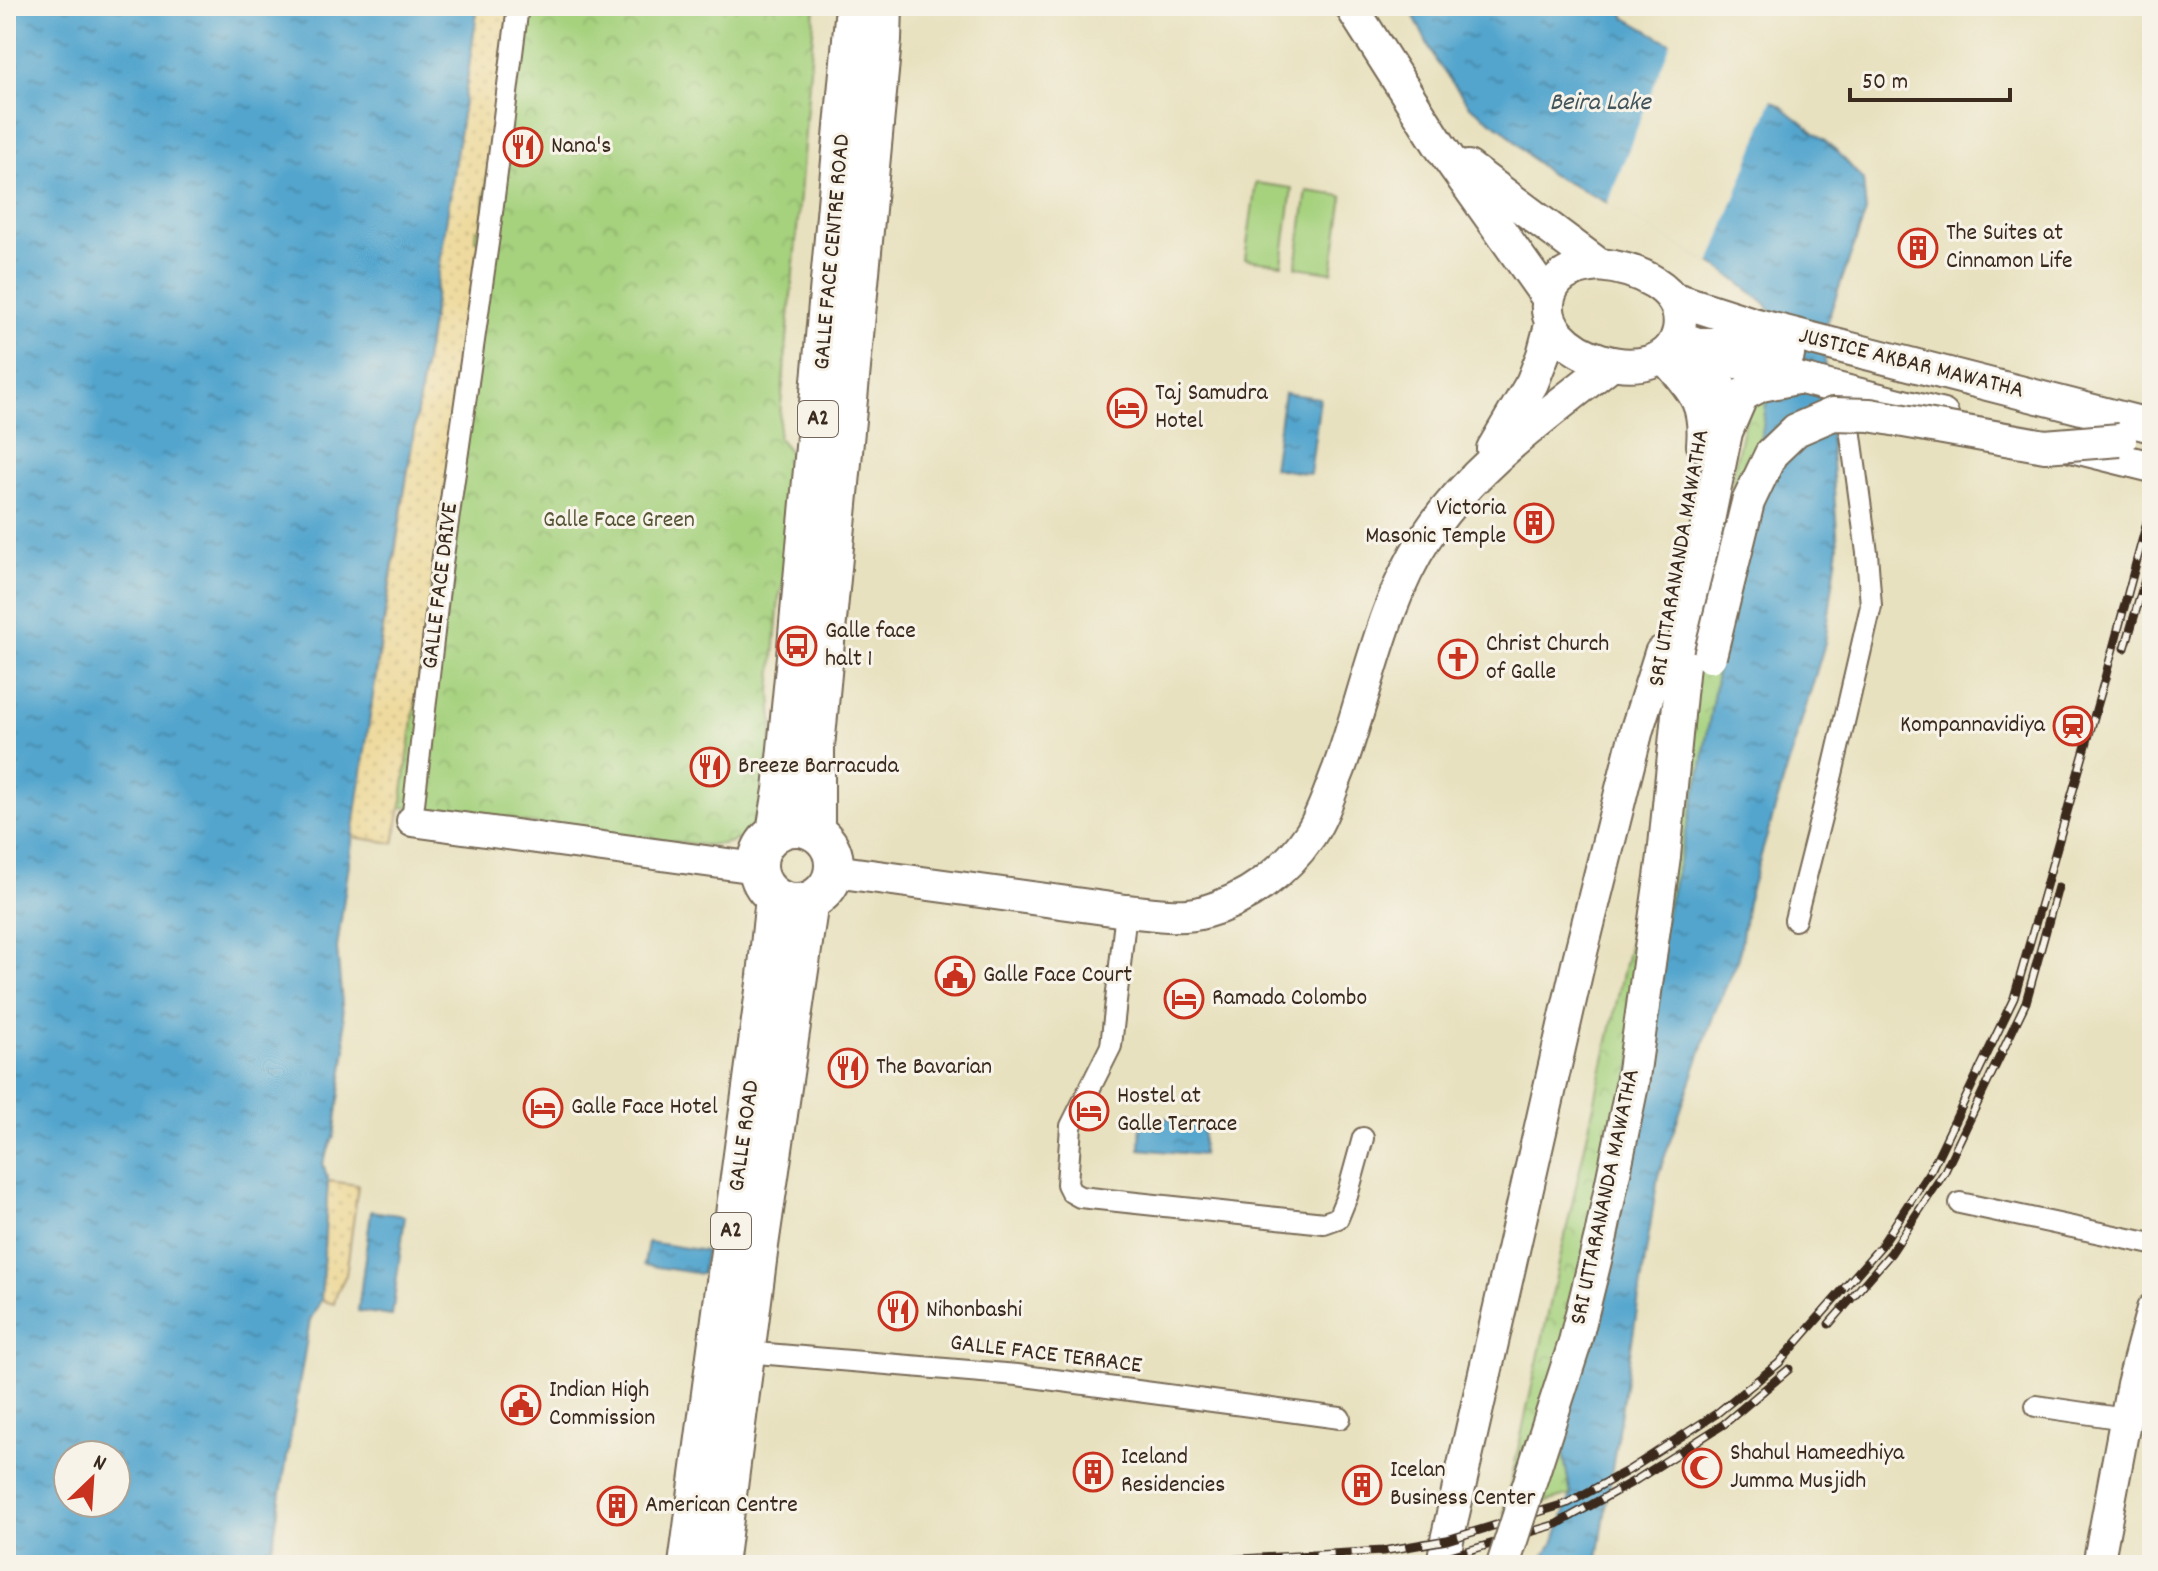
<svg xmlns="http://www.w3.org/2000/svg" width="2158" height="1571" viewBox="0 0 2158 1571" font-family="Dekko,sans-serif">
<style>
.sand{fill:url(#sand-dots);stroke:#94825e;stroke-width:2}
.park{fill:url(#park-crowns);stroke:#707e4e;stroke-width:2}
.garden{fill:#a6d27e;stroke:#707e4e;stroke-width:2}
.water{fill:url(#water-ripples);stroke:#476876;stroke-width:2;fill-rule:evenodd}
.pier{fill:#e8e1bf}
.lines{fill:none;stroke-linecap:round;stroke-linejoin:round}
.street-casing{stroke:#786a56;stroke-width:24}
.secondary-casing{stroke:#786a56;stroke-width:34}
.primary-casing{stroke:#786a56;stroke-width:36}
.highway-casing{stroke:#786a56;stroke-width:42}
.street{stroke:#fff;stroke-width:20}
.secondary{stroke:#fff;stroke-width:30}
.primary{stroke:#fff;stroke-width:32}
.highway{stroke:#fff;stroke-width:38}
.rail-casing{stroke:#3b2a1e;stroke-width:9}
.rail{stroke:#f7f3e8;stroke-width:6;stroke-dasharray:18;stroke-linecap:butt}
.primary-bridge-casing{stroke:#786a56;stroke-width:36;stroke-linecap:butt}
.primary-bridge{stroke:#fff;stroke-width:32}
.labels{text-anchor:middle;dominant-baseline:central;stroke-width:6;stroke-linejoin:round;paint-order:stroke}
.shield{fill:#f7f3e8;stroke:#73665b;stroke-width:2}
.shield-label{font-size:22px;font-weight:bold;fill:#3b2a1e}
.poi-label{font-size:24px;fill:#3b2a1e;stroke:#f7f3e8;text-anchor:start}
.street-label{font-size:24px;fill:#3b2a1e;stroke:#f7f3e8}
.park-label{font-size:24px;fill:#565436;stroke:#f7f3e8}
.water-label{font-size:26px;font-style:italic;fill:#43555c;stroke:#f7f3e8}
</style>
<defs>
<pattern id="sand-dots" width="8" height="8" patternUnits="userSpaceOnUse" patternTransform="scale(2)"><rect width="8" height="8" fill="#eeda9e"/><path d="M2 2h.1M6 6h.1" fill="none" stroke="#cdbb88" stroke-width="1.8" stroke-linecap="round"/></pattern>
<pattern id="park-crowns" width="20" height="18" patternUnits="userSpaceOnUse" patternTransform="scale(2)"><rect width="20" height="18" fill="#a6d27e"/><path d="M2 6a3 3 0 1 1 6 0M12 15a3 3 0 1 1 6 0" fill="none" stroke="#90b46c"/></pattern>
<pattern id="water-ripples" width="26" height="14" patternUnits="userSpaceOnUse" patternTransform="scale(2)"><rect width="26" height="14" fill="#53a5ce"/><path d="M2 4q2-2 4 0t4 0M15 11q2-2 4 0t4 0" fill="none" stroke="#4687a7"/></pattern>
</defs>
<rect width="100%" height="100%" fill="#f7f3e8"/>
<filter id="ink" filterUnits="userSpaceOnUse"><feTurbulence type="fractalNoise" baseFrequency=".0125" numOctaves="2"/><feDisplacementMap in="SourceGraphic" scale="16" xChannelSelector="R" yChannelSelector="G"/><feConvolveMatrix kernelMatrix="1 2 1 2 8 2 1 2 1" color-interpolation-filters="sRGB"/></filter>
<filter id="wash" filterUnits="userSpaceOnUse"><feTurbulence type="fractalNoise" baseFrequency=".006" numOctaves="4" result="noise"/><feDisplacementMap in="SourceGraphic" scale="32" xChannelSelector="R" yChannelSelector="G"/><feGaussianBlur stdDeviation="1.8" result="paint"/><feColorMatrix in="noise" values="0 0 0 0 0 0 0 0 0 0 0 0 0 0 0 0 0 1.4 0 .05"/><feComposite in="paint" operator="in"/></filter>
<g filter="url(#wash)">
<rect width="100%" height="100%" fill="#e8e1bf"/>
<path class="sand" d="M478 6H510L481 230H477L480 241 401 807 394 843 351 837 435 298Z
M328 1181 358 1185 346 1275 337 1292 334 1304 321 1300Z"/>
<path class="park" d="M510 6H815L798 219 778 438 797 460 794 555 779 597 771 691 773 726 762 814 753 830 742 839 722 844 703 845 401 807 480 241 475 240 476 229 481 230Z
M1757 365 1771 369 1750 521 1719 661 1702 765 1561 1442 1571 1495 1504 1513Z"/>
<path class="garden" d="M1256 183 1292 188 1282 264 1245 259Z
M1307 191 1343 196 1332 272 1296 267Z"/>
<path class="water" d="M6 6H478L435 298 381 638 337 948 346 1049 334 1136 323 1163 328 1181 321 1300 310 1320 269 1565H6ZM116 1455V1503H68V1455Z
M1409 6H1617L1626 18 1781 106 1836 150 1863 180 1866 212 1823 333 1838 546 1825 643 1747 902 1739 958 1715 1011 1658 1176 1597 1565H1537L1554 1543 1571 1495 1561 1442 1574 1328 1649 987 1702 765 1719 661 1750 521 1771 369 1772 313 1765 303 1724 271 1606 202 1550 174 1532 159 1505 131 1470 106 1436 61Z
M1284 393 1320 398 1310 474 1273 468Z
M1141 1115 1204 1123 1202 1155 1140 1149Z
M371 1211 405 1216 392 1316 358 1311Z
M648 1242 706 1251 702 1274 644 1265Z"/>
<path class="pier" d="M1672 40 1773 97 1710 264 1607 204Z"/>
</g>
<g filter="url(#ink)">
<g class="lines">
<g class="street-casing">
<path id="street" d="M412 821 442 563 489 236 518 6
M1126 911 1111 1046 1071 1126 1067 1184 1071 1192 1080 1197 1324 1223 1338 1218 1347 1196 1363 1138
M1795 920 1832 774 1871 606 1867 553 1847 406
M1960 1203 2152 1244
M745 1352 1017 1375 1340 1418
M2036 1406 2125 1419"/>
</g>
<g class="secondary-casing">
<path id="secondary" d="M1698 344C1717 359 1726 363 1750 366L1943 415
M2071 447 2152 467
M412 821 757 868
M2098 1565 2132 1384 2152 1309"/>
</g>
<g class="primary-casing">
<path id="primary" d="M1351 6 1440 146 1548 298
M1468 167 1599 265
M1599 265C1633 268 1687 287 1679 330 1666 398 1529 355 1550 294 1557 272 1579 267 1599 265Z
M1672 298 1753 324 2152 426
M1678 337 1698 344H1739L1788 355
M1664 356C1691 389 1707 399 1703 445
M1726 432 1742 395 1761 385 1796 378
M1493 449 1532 383 1543 355 1551 325
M1664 856 1687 624 1726 432 1720 388 1713 369 1705 361 1676 342
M834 871 1126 911C1150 913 1180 919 1204 912 1247 900 1285 872 1310 835 1323 816 1330 791 1339 769 1367 692 1381 606 1426 537 1473 466 1546 416 1612 363
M1443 1565 1447 1540 1579 960 1637 729 1661 653"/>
</g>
<g class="highway-casing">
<path id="highway" d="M758 865a38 38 0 1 1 76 0a38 38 0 1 1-76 0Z
M776 832 783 790 797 646 855 6
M815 832V747L882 40 883 6
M688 1565 767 976 775 897
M718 1565 759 1245 809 901"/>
</g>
<use href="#street" class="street"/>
<use href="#secondary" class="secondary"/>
<use href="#primary" class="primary"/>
<use href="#highway" class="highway"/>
<g class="rail-casing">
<path id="rail" d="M2125 648 2152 556
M1829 1324 1891 1253 1944 1173 2026 1002 2058 887
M1136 1565 1383 1551 1447 1540 1568 1503 1629 1470 1716 1414 1779 1363 1881 1246 1932 1168 2014 998 2102 689 2152 504
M1397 1565 1444 1558 1557 1524 1636 1480 1724 1424 1789 1369"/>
</g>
<use href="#rail" class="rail"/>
<g class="primary-bridge-casing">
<path id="primary-bridge" d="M1710 656 1748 502 1771 454 1796 430 1833 414 1870 415 2045 446 2120 440
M1503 1565 1574 1346 1601 1236 1632 1085 1664 856"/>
</g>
<use href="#primary-bridge" class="primary-bridge"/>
</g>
</g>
<defs>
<g id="restaurant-ring" transform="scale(2)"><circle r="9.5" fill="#f7f3e8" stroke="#c8321e" stroke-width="1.5"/><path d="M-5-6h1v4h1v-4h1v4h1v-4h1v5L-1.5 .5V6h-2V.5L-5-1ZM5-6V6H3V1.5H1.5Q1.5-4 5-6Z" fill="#c8321e"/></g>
<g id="building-ring" transform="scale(2)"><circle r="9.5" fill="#f7f3e8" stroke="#c8321e" stroke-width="1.5"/><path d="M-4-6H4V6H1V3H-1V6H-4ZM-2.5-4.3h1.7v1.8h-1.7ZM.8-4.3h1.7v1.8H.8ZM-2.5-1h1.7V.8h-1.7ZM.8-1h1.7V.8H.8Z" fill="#c8321e"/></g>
<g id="hotel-ring" transform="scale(2)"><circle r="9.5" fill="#f7f3e8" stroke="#c8321e" stroke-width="1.5"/><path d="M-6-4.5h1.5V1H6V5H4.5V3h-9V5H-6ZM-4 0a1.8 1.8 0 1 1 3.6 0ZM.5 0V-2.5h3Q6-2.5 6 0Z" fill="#c8321e"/></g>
<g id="bus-ring" transform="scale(2)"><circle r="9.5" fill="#f7f3e8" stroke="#c8321e" stroke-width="1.5"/><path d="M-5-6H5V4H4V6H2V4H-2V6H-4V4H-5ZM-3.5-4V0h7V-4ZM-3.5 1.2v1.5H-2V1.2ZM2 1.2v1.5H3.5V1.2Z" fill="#c8321e"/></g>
<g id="church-ring" transform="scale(2)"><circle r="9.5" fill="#f7f3e8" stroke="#c8321e" stroke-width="1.5"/><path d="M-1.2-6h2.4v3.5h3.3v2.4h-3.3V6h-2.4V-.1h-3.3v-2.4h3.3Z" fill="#c8321e"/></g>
<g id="station-ring" transform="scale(2)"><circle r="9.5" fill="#f7f3e8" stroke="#c8321e" stroke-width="1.5"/><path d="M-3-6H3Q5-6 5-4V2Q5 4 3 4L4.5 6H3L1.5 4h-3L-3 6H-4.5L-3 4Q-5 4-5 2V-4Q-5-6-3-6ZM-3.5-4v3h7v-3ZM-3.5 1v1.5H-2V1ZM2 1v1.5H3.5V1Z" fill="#c8321e"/></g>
<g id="civic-ring" transform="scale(2)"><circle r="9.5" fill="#f7f3e8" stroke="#c8321e" stroke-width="1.5"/><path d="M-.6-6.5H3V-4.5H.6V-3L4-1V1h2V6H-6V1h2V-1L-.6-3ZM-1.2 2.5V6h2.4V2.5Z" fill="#c8321e"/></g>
<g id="mosque-ring" transform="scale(2)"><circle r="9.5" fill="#f7f3e8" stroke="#c8321e" stroke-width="1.5"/><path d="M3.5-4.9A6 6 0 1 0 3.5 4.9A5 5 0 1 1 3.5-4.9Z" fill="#c8321e"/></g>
</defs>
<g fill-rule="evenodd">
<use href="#restaurant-ring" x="523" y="147"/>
<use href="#building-ring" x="1918" y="248"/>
<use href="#hotel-ring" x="1127" y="408"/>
<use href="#building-ring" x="1534" y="523"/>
<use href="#bus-ring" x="797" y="646"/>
<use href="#church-ring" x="1458" y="659"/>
<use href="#station-ring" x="2073" y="726"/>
<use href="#restaurant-ring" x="710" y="767"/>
<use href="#civic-ring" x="955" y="976"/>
<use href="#hotel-ring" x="1184" y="999"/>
<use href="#restaurant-ring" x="848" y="1068"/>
<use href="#hotel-ring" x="543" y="1108"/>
<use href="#hotel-ring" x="1089" y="1111"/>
<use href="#restaurant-ring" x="898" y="1311"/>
<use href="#civic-ring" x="521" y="1405"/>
<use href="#mosque-ring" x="1702" y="1468"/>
<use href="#building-ring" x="1093" y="1472"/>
<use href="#building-ring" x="1362" y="1485"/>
<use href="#building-ring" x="617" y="1506"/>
</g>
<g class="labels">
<g class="shield">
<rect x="798" y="401" width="40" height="36" rx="6"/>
<rect x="711" y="1213" width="40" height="36" rx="6"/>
</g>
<g class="shield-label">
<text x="818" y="419">A2</text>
<text x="731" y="1231">A2</text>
</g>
<g class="poi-label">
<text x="551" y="147">Nana's</text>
<text x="1946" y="234">The Suites at<tspan x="1946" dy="28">Cinnamon Life</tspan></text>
<text x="1155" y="394">Taj Samudra<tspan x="1155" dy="28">Hotel</tspan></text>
<text x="1506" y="509" text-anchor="end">Victoria<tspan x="1506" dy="28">Masonic Temple</tspan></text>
<text x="825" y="632">Galle face<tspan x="825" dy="28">halt 1</tspan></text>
<text x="1486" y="645">Christ Church<tspan x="1486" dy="28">of Galle</tspan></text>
<text x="2045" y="726" text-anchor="end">Kompannavidiya</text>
<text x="738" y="767">Breeze Barracuda</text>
<text x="983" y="976">Galle Face Court</text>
<text x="1212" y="999">Ramada Colombo</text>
<text x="876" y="1068">The Bavarian</text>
<text x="1117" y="1097">Hostel at<tspan x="1117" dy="28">Galle Terrace</tspan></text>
<text x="571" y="1108">Galle Face Hotel</text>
<text x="926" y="1311">Nihonbashi</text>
<text x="549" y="1391">Indian High<tspan x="549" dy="28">Commission</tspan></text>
<text x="1730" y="1454">Shahul Hameedhiya<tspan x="1730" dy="28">Jumma Musjidh</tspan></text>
<text x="1121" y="1458">Iceland<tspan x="1121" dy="28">Residencies</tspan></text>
<text x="1390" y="1471">Icelan<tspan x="1390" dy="28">Business Center</tspan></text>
<text x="645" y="1506">American Centre</text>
</g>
<g class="street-label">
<text transform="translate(833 252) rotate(-85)">GALLE FACE CENTRE ROAD</text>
<text transform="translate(1911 364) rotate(14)">JUSTICE AKBAR MAWATHA</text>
<text transform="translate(1680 558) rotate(-80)">SRI UTTARANANDA MAWATHA</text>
<text transform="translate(441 586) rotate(-83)">GALLE FACE DRIVE</text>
<text transform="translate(745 1136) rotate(-82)">GALLE ROAD</text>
<text transform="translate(1606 1197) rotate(-78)">SRI UTTARANANDA MAWATHA</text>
<text transform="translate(1046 1355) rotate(7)">GALLE FACE TERRACE</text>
</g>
<g class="park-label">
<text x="619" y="521">Galle Face Green</text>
</g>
<g class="water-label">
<text x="1600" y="103">Beira Lake</text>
</g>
</g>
<rect width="2158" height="1571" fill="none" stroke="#f7f3e8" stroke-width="32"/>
<g transform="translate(92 1479) rotate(25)"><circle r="38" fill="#f7f3e8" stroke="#aca397" stroke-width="2"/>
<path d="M0-6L14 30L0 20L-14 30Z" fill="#c8321e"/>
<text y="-12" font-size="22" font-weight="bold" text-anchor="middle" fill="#3b2a1e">N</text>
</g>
<path d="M1850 88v12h160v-12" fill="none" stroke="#3b2a1e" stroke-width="4"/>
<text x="1862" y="88" font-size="24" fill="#3b2a1e" stroke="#f7f3e8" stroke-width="6" paint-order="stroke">50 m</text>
</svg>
